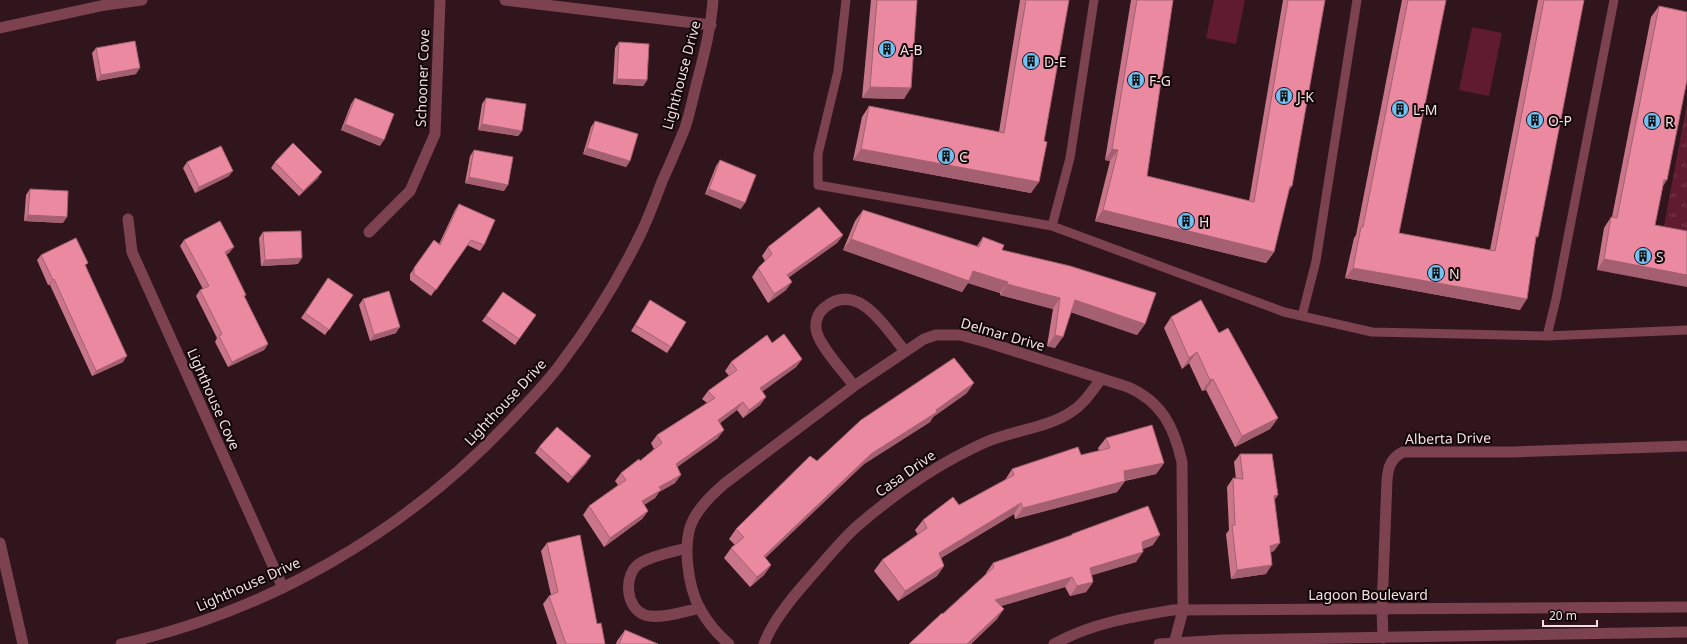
<svg xmlns="http://www.w3.org/2000/svg" width="1687" height="644" viewBox="0 0 1687 644" font-family="'Noto Sans',sans-serif">
<style>
.grass{fill:#601b31}
.park{fill:url(#park-tufts)}
.lines{fill:none;stroke-linecap:round;stroke-linejoin:round}
.service{stroke:#7c4250;stroke-width:9}
.minor{stroke:#7c4250;stroke-width:11}
.tertiary{stroke:#7c4250;stroke-width:11}
.wall{fill:#c9768a}
.shaded-wall{fill:#a46070}
.building{fill:#ea89a0;stroke:#a46070}
.labels{text-anchor:middle;dominant-baseline:central;stroke-width:4;stroke-linejoin:round;paint-order:stroke}
.poi-label{font-size:14px;fill:#f3dfe3;stroke:#100507;text-anchor:start}
.street-label{font-size:14px;fill:#f3dfe3;stroke:#100507}
</style>
<defs>
<pattern id="park-tufts" width="24" height="20" patternUnits="userSpaceOnUse"><rect width="24" height="20" fill="#601b31"/><path d="M3 7l-1-3M5 7V3M7 7l1-3M15 17l-1-3M17 17v-4M19 17l1-3" fill="none" stroke="#773c4f"/></pattern>
</defs>
<rect width="100%" height="100%" fill="#30151c"/>
<path class="grass" d="M1214 0H1245L1236 44 1206 38Z
M1472 27 1502 33 1489 96 1459 90Z"/>
<path class="park" d="M1687 103V231L1664 226Z"/>
<g class="lines">
<path class="service" d="M846 0 838 71 818 154V185L1052 226 1284 312 1372 332 1547 336 1687 330
M1052 226 1070 158 1094 0
M1302 316 1316 261 1357 0
M1547 336 1556 299 1614 0"/>
<path class="minor" d="M505 0 711 25
M0 28 105 5 142 0
M128 219 132 252 283 588
M369 232 410 191 435 134 440 0
M854 386C844 372 822 349 817 333 814 324 817 314 824 308 858 279 886 329 905 351
M0 543 23 644
M687 548C672 552 654 555 640 563 623 574 625 608 645 615 658 620 686 611 700 608
M1383 638 1382 609 1387 480C1388 467 1391 458 1403 452H1513L1687 446
M121 644C268 612 406 531 509 422 526 404 544 386 559 366 591 324 619 279 642 231 650 214 656 197 663 179 671 162 678 145 685 128 690 113 693 97 697 82 704 55 711 28 713 0
M729 644C717 634 708 623 700 609 688 587 681 541 694 518 702 504 713 494 724 484L854 386 924 339 936 335H960L986 342 1128 387C1162 402 1174 427 1182 462L1183 610 1174 644
M764 644C772 622 791 599 806 582 822 564 838 544 855 528 894 494 939 463 986 442 1011 431 1050 427 1071 412 1084 404 1092 391 1101 379"/>
<path class="tertiary" d="M1054 644C1092 623 1131 617 1173 610L1687 607
M1159 644 1223 640 1687 632"/>
</g>
<path class="wall" d="M871 0H917L904 99 862 98Z
M1020 0H1069L1031 193 853 160 862 117 869 106 999 132Z
M1131 0H1173L1147 176 1249 201 1283 0H1325L1292 186 1289 190 1274 252 1266 263 1095 221 1110 161 1105 160Z
M1402 0H1446L1399 233 1490 250 1538 0H1584L1536 240 1520 310 1345 278 1354 238 1356 235Z
M1659 6 1663 187 1655 225 1597 270 1604 228 1611 217H1612L1651 17Z
M619 42 647 80 643 86 613 84 615 48Z
M96 48 136 74 97 81 92 53Z
M355 98 380 146 341 130 351 104Z
M486 98 522 131 518 136 478 130 482 104Z
M595 121 630 161 626 167 583 154 591 127Z
M474 150 504 191 465 183 470 156Z
M720 160 741 209 705 194 716 166Z
M187 162 229 176 195 193 183 168Z
M275 162 318 178 299 196 271 168Z
M30 189 63 223 24 221 26 195Z
M459 204 484 245 480 251 467 245 431 296 410 280V274L434 240 439 244 455 210Z
M863 210 977 246 983 237 1002 250 1145 324 1137 335 1071 312 1055 348 1047 346 1053 309 1000 295V293L968 283 962 292 843 250 855 221Z
M263 232 298 264 261 266 259 238Z
M843 235 837 243 789 277 786 290 768 303 752 277 758 268 765 261 762 256 768 247Z
M184 240 230 252 226 255 245 297 268 344 264 350 228 367 215 342 217 338 196 296 200 290 203 289 180 246Z
M41 255 86 266 123 362 92 376 50 285H48L37 260Z
M328 278 353 295 325 335 301 318Z
M503 292 536 315 515 345 482 321Z
M363 299 396 333 370 341 359 305Z
M650 300 671 347 667 353 631 331Z
M1171 317 1219 333 1278 418 1270 429 1235 447 1206 390 1202 391 1189 363 1182 369 1164 328Z
M772 343 802 359 796 367 762 391 766 397 760 405 743 418 737 410 720 423 718 438 677 467 675 483 659 492 655 498 644 505 648 511 642 519 604 547 583 515 589 506 618 485 615 481 621 473 640 461 654 449 651 443 657 435 707 403 702 399 708 391 729 376 725 371 731 362Z
M967 393 933 417 930 422 864 464 765 558 771 565 764 575 750 587 724 558 731 548 735 545 729 539 736 529 817 461Z
M1106 438 1164 463 1156 474 1125 481 1117 492 1015 519 1014 514 941 558 944 566 937 576 898 601 874 571 882 560 918 535 915 530 923 520 959 505 1005 480 1012 469 1081 455 1099 451 1098 448Z
M539 447 587 462 568 483 535 453Z
M1240 454 1275 500 1274 551 1271 552 1266 574 1231 579 1226 534 1229 530 1227 487 1233 478 1236 479 1234 462Z
M1072 534 1153 545 1143 549 1136 562 1092 575 1093 582 1086 592 1070 596 1065 587 1001 606 997 619 971 644H909L986 574V573L993 563 1071 536Z
M547 543 597 624 605 644H557L543 604 549 596 551 595 541 551Z
M625 630 658 644H616L617 641Z"/>
<path class="shaded-wall" d="M140 68 136 74 97 81 101 75Z
M617 79 647 80 643 86 613 84Z
M870 87 911 88 904 99 862 98Z
M345 124 384 140 380 146 341 130Z
M482 124 522 131 518 136 478 130Z
M587 148 630 161 626 167 583 154Z
M861 149 1039 182 1031 193 853 160Z
M1112 149 1118 150 1110 161 1105 160Z
M233 171 229 176 195 193 199 187Z
M322 172 318 178 299 196 303 191Z
M469 177 508 185 504 191 465 183Z
M1664 180H1667L1660 191Z
M709 189 745 203 741 209 705 194Z
M1103 210 1274 252 1266 263 1095 221Z
M28 215 67 217 63 223 24 221Z
M843 235 837 243 781 283 787 275Z
M851 239 973 271 1008 282 1000 293 968 283 962 292 843 250Z
M234 247 230 252 221 257 225 252Z
M302 258 298 264 261 266 265 260Z
M1604 259 1687 275V287L1597 270Z
M1353 268 1527 299 1520 310 1345 278Z
M54 279 50 285H48Z
M792 282 786 290 768 303 774 294Z
M1007 284 1060 298 1053 309 1000 295Z
M1075 300 1145 324 1137 335 1067 311Z
M400 327 396 333 370 341 374 335Z
M1055 335 1063 337 1055 348 1047 346Z
M268 344 264 350 228 367 232 362Z
M1197 352 1189 363 1182 369 1189 358Z
M127 356 123 362 92 376 96 371Z
M802 359 796 367 755 397 760 388Z
M1213 379 1206 390 1202 391 1210 380Z
M974 383 967 393 933 417 930 422 864 464 757 566 764 556 871 454Z
M766 397 760 405 743 418 749 410Z
M743 402 737 410 712 429 718 420Z
M1278 418 1270 429 1235 447 1242 436Z
M724 430 718 438 670 472 676 464Z
M591 456 587 462 568 483 572 477Z
M1164 463 1156 474 1116 482 1124 471Z
M681 475 675 483 659 492 655 498 636 510 642 501 659 487Z
M1125 481 1117 492 1015 519 1023 508Z
M1278 495 1272 504 1274 496Z
M1021 503 1014 514 931 564 939 553Z
M648 511 642 519 604 547 610 538Z
M1160 535 1153 545 1135 552 1142 542Z
M1280 543 1274 551 1264 554 1270 546Z
M1143 552 1136 562 1083 578 1090 568Z
M771 565 764 575 750 587 757 577Z
M1272 565 1266 574 1231 579 1237 570Z
M944 566 937 576 898 601 905 591Z
M1072 577 1065 587 988 610 995 600Z
M1093 582 1086 592 1070 596 1077 586Z
M1004 609 997 619 971 644H967Z"/>
<path class="building" d="M877 0H917L911 88 870 87Z
M1026 0H1069L1044 141 1047 142 1039 182 861 149 869 106 1004 133Z
M1137 0H1173L1147 176 1254 202 1288 0H1325L1292 186H1290L1274 252 1103 210 1118 150 1112 149Z
M1408 0H1446L1399 233 1495 251 1544 0H1584L1538 237 1536 236 1527 299 1353 268 1361 227H1363Z
M1659 6 1687 12V80L1667 180H1664L1655 225 1687 231V275L1604 259 1611 217 1617 218Z
M135 41 140 68 101 75 96 48Z
M619 42 649 44 647 80 617 79Z
M355 98 394 114 384 140 345 124Z
M486 98 526 104 522 131 482 124Z
M595 121 638 134 630 161 587 148Z
M293 143 322 172 303 191 275 162Z
M221 146 233 171 199 187 187 162Z
M474 150 513 157 508 185 469 177Z
M720 160 756 175 745 203 709 189Z
M30 189 68 191 67 217 28 215Z
M459 204 495 220 484 245 471 240 436 290 414 274V268L434 240 440 245Z
M819 207 843 235 787 275 792 282 774 294 758 268 772 254 768 247Z
M863 210 979 247 983 237 1004 245 1002 250 1070 266 1156 293 1145 324 1075 300 1063 337 1055 335 1060 298 1007 284 1008 282 973 271 969 281 851 239Z
M220 221 234 247 225 252 246 295 244 296 268 344 232 362 219 336 222 334 200 290 209 286 184 240Z
M301 231 302 258 265 260 263 232Z
M76 238 88 263 85 265 127 356 96 371 54 279 53 280 41 255Z
M328 278 353 295 329 330 305 313Z
M389 291 400 327 374 335 363 299Z
M503 292 536 315 519 339 486 316Z
M650 300 686 322 671 347 635 325Z
M1201 300 1219 333 1228 328 1278 418 1242 436 1213 379 1210 380 1197 352 1189 358 1171 317Z
M784 334 802 359 760 388 766 397 749 410 743 402 718 420 724 430 676 464 681 475 659 487 661 490 642 501 648 511 610 538 589 506 626 480 621 473 639 459 640 461 662 443 657 435 715 398 708 391 737 370 731 362 767 335 772 343Z
M954 358 974 383 936 410 937 412 871 454 764 556 771 565 757 577 731 548 744 537 736 529 810 456 817 461 861 420Z
M1152 425 1164 463 1124 471 1125 481 1023 508 1021 503 939 553 944 566 905 591 882 560 927 528 923 520 953 497 959 505 1014 475 1012 469 1078 447 1081 455 1110 448 1106 438Z
M557 427 591 456 572 477 539 447Z
M1240 454H1272L1278 495 1274 496 1280 543 1270 546 1272 565 1237 570 1232 525H1235L1233 478 1243 479Z
M1148 506 1160 535 1142 542 1143 552 1090 568 1093 582 1077 586 1072 577 995 600 1004 609 967 644H909L942 613 943 614 994 567 993 563 1072 535V534Z
M580 535 597 624 601 623 605 644H566L549 596 558 592 547 543Z
M625 630 658 644H619Z"/>
<defs>
<g id="building-disc" transform="scale(0.9)"><circle r="9.5" fill="#70c2f4" stroke="#100507"/><path d="M-4-6H4V6H1V3H-1V6H-4ZM-2.5-4.3h1.7v1.8h-1.7ZM.8-4.3h1.7v1.8H.8ZM-2.5-1h1.7V.8h-1.7ZM.8-1h1.7V.8H.8Z" fill="#111"/></g>
</defs>
<g fill-rule="evenodd">
<use href="#building-disc" x="887" y="49"/>
<use href="#building-disc" x="1031" y="61"/>
<use href="#building-disc" x="1136" y="80"/>
<use href="#building-disc" x="1284" y="96"/>
<use href="#building-disc" x="1400" y="109"/>
<use href="#building-disc" x="1535" y="120"/>
<use href="#building-disc" x="1652" y="121"/>
<use href="#building-disc" x="946" y="156"/>
<use href="#building-disc" x="1186" y="221"/>
<use href="#building-disc" x="1643" y="256"/>
<use href="#building-disc" x="1436" y="273"/>
</g>
<g class="labels">
<g class="poi-label">
<text x="900" y="49">A-B</text>
<text x="1044" y="61">D-E</text>
<text x="1149" y="80">F-G</text>
<text x="1297" y="96">J-K</text>
<text x="1413" y="109">L-M</text>
<text x="1548" y="120">O-P</text>
<text x="1665" y="121">R</text>
<text x="959" y="156">C</text>
<text x="1199" y="221">H</text>
<text x="1656" y="256">S</text>
<text x="1449" y="273">N</text>
</g>
<g class="street-label">
<text transform="translate(681 75) rotate(-75)">Lighthouse Drive</text>
<text transform="translate(422 78) rotate(-88)">Schooner Cove</text>
<text transform="translate(1003 334) rotate(16)">Delmar Drive</text>
<text transform="translate(214 399) rotate(66)">Lighthouse Cove</text>
<text transform="translate(505 402) rotate(-47)">Lighthouse Drive</text>
<text transform="translate(1448 438) rotate(-1)">Alberta Drive</text>
<text transform="translate(905 473) rotate(-35)">Casa Drive</text>
<text transform="translate(248 584) rotate(-24)">Lighthouse Drive</text>
<text x="1368" y="594">Lagoon Boulevard</text>
</g>
</g>
<path d="M1543 620v6h54v-6" fill="none" stroke="#f3dfe3" stroke-width="2"/>
<text x="1549" y="620" font-size="12" fill="#f3dfe3" stroke="#100507" stroke-width="3" paint-order="stroke">20 m</text>
</svg>
